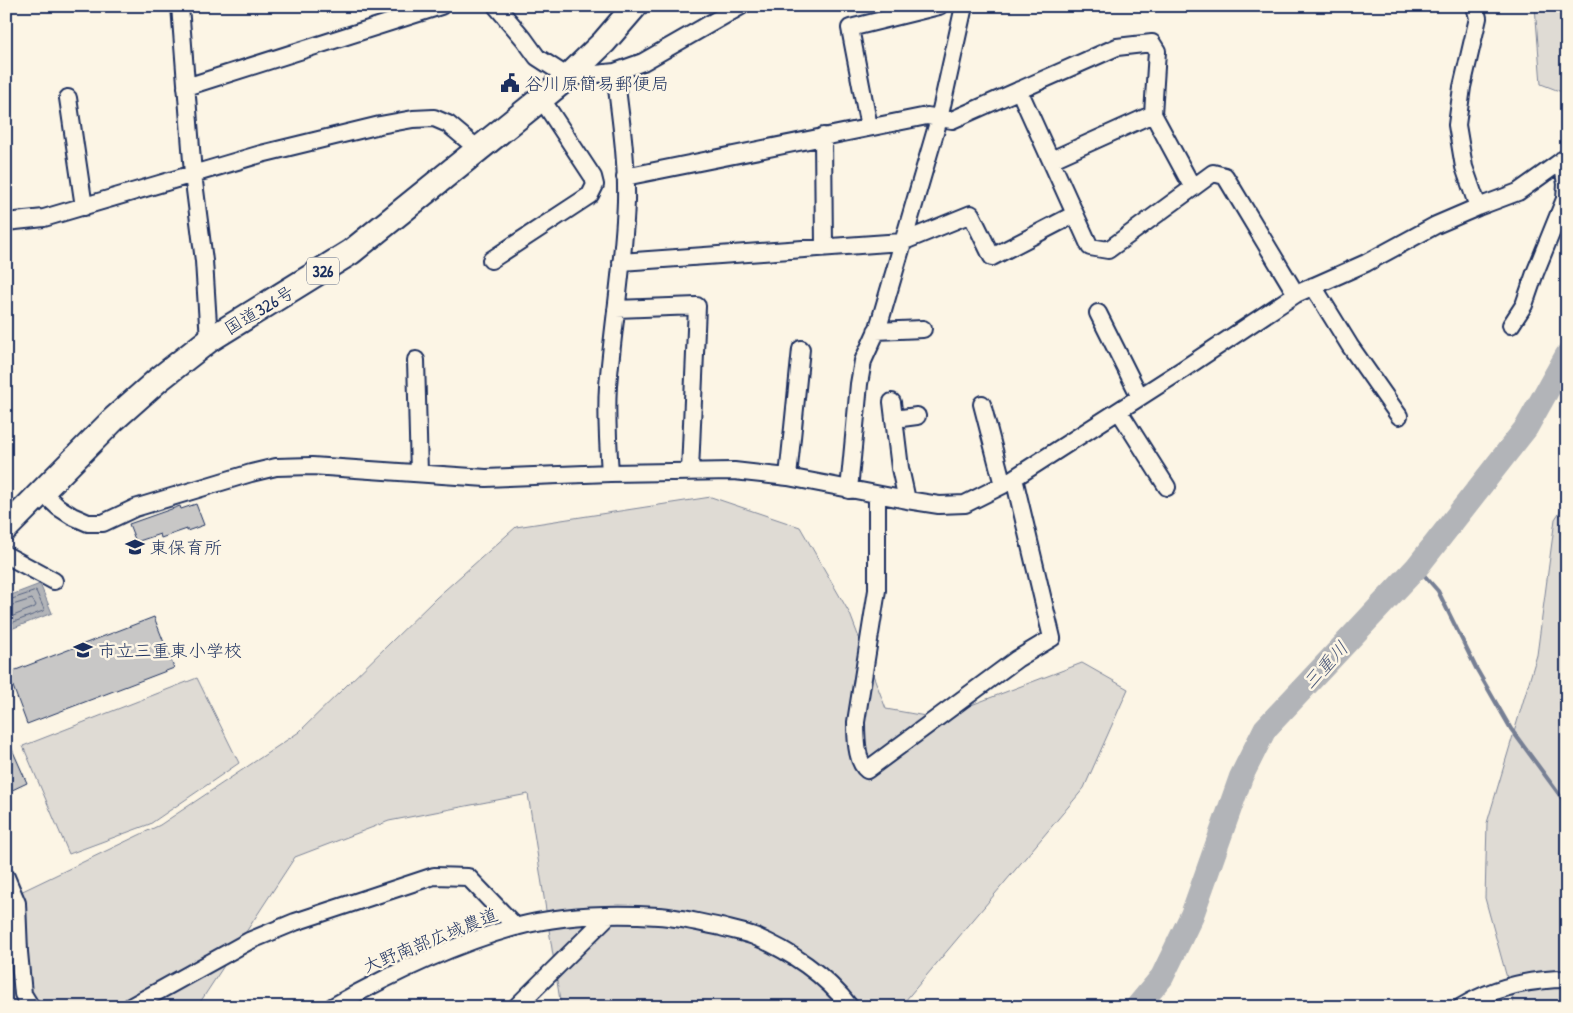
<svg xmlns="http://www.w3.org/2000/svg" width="1573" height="1013" viewBox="0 0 1573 1013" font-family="'Patrick Hand','Klee One',sans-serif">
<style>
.green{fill:#dfdbd4;stroke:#7d8599}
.water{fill:#b2b4b8;stroke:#767f94}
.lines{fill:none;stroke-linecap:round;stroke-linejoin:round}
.shore{stroke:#576482;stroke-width:1}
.stream{stroke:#767f94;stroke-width:4}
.river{stroke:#b2b4b8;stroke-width:24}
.building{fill:#c8c7c6;stroke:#1b2f5e}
.minor-casing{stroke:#1b2f5e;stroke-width:20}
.highway-casing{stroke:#1b2f5e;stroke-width:28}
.minor{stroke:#fcf5e5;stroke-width:16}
.highway{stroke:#fcf5e5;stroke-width:24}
.labels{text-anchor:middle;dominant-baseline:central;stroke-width:5;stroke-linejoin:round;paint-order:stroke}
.shield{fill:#fcf5e5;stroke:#5e6a86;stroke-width:1}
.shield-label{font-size:16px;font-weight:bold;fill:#1b2f5e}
.poi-label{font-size:18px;fill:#1b2f5e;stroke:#fcf5e5;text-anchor:start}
.street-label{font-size:18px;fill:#1b2f5e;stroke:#fcf5e5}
.water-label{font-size:19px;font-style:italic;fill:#485779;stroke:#fcf5e5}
</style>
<rect width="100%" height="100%" fill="#fcf5e5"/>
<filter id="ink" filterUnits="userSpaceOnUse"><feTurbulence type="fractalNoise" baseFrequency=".02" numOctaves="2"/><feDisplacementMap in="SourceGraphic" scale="10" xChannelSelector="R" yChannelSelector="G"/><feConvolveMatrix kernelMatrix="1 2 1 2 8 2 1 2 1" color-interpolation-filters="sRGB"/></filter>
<g filter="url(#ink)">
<path class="green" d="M1535 6H1567V94L1541 84Z
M711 497 800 527 850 614 886 709 937 718 1082 663 1128 689 1084 788 900 1007H561L528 794 389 821 295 857 197 1007H6V899L160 825 299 732 436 598 516 527Z
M1567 501V1007H1515L1485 898 1487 823 1537 655 1555 519Z
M197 678 239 763 150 824 69 854 23 746Z"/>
<path class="water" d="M40 584 52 613 6 631V597Z"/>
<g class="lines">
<path class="shore" d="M6 601 36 591 44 609 43 611 6 625
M6 607 32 599 36 605 35 607 6 619"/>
<path class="stream" d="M1417 567 1438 591 1476 668 1511 729 1567 805"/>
<path class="river" d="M1137 1007 1162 977 1192 915 1241 777 1265 729 1417 567 1526 428 1567 355"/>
</g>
<path class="building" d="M196 504 204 525 187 531V529L161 538 160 534 136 542 129 524 180 506 181 509Z
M154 617 174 668 27 724 8 673Z
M7 738 27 783 6 793V739Z"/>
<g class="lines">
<g class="minor-casing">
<path id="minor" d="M180 6 193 174 204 261 209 340
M496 6 524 39 537 57 568 77 615 72 643 62 741 6
M1475 6 1478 18 1462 87 1457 125 1464 167 1478 207
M186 87 441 6
M1019 90 1090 247 1108 250 1213 173 1225 176 1296 294
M68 98 84 207
M869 127 850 28 939 6
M823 136 824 248
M1051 160 1153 114
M625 177 927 116 952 120 1117 47 1152 43 1157 51 1153 114 1193 188
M6 222 44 218 261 154 380 125 413 119 434 118 448 124 478 149
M491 260 590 195 595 185 593 177 541 98
M621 262 902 242 971 214 992 257 1075 214
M1313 286 1350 346 1399 416
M616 309 697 306 690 471
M1098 313 1140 397
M1511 325 1524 305 1535 273 1565 199 1566 184 1562 160
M876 331 923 329
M416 360 419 473
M892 402 900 468 907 500
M982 404 1003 485
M1119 411 1167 487
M894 419 917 416
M610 473C608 444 606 415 608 386 613 324 624 263 626 201 627 158 620 115 615 72
M788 477 801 349
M849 490 859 384 863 361 878 328 939 119 964 6
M42 492 58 507 72 516 88 523H103L135 508 251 473 276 467 312 466 486 478 610 473 734 471 788 477 907 500 939 505 965 504 1003 485 1182 370 1296 294 1366 263 1436 225 1478 207 1518 192 1567 157
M877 495V590L856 722C856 735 856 762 867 770L1017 659 1052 638 1014 478
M6 555 54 581
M6 877 17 903 19 952 23 994 31 1007
M130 1007 249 941 295 922 434 876 468 877 516 927
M332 1007C389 975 451 945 515 927 560 915 611 913 658 916 678 917 701 923 721 927 731 930 744 932 754 936 790 951 826 975 850 1007
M516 1007 608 916
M1461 1007C1493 988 1530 979 1567 979"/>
</g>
<g class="highway-casing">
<path id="highway" d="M6 528 114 419 158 380 209 340 351 252 568 77 604 42 635 6"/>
</g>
<use href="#minor" class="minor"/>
<use href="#highway" class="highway"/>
</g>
</g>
<defs>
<g id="civic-bare" transform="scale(1.5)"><path d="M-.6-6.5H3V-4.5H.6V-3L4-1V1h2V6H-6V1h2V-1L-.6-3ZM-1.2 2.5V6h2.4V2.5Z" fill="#1b2f5e" stroke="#fcf5e5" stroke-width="2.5" paint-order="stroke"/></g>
<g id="school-bare" transform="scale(1.5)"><path d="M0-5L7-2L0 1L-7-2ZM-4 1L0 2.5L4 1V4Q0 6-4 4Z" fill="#1b2f5e" stroke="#fcf5e5" stroke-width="2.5" paint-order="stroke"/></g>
</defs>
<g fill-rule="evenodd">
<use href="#civic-bare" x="510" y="83"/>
<use href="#school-bare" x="135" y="547"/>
<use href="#school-bare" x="83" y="650"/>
</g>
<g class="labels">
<rect class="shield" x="307" y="257.5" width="32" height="27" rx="4"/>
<g class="shield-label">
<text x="323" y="271">326</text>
</g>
<g class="poi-label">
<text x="525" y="83">谷川原簡易郵便局</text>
<text x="150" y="547">東保育所</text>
<text x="98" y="650">市立三重東小学校</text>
</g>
<g class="street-label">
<text transform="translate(259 310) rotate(-31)">国道326号</text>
<text transform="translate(430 940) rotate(-22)">大野南部広域農道</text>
</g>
<g class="water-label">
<text transform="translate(1325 665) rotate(-47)">三重川</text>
</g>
</g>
<rect width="1573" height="1013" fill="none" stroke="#fcf5e5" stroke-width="25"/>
<rect x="12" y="12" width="1548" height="988" fill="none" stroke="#1b2f5e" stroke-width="2" filter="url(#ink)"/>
</svg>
